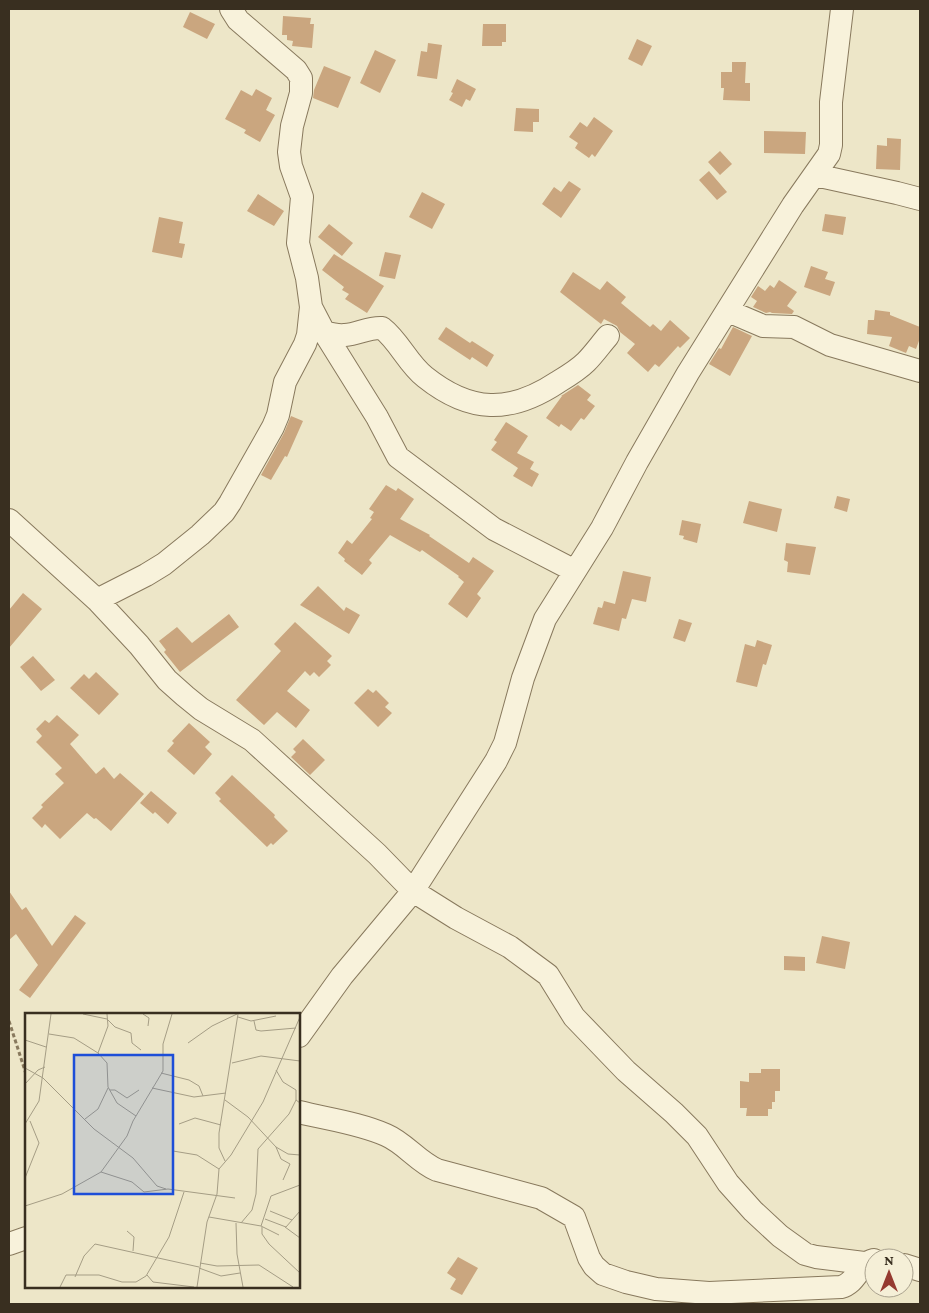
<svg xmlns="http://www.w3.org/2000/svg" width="929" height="1313" viewBox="0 0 929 1313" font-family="'Crimson Pro',serif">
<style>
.building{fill:#caa67f}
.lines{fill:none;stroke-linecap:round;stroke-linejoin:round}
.minor-casing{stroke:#88795d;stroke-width:24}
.path{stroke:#88795d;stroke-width:3;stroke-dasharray:4 2.5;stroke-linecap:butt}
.minor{stroke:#f8f2db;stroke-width:22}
.inset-road{fill:none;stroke:#a59d85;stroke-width:1}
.view{fill:#1d4ed8;fill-opacity:0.15;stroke:#1d4ed8;stroke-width:2.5}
.inset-edge{fill:none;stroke:#392f20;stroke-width:2.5}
</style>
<rect width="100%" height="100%" fill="#ede6c8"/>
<path class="building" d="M190 12 215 24 207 39 183 27Z
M283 16 311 18 310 24H314L312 48 292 46 293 41 287 40V35H282Z
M483 24H506V42H502V46H482Z
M637 39 652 46 642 66 628 59Z
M428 43 442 45 437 79 417 76 421 51 427 52Z
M375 50 396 60 380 93 360 83Z
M732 62H746L745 83H750V101L723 100 724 88H721V72H732Z
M324 66 351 77 338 108 313 98 314 90Z
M457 79 476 89 470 101 466 99 462 107 449 100 453 93 451 92Z
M256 89 272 98 266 110 275 115 260 142 244 133 246 130 225 119 241 90 252 96Z
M516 108 539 109V122H533V132L514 131Z
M594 117 613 131 595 157 592 154 589 158 575 148 578 143 569 137 580 122 587 127Z
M764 131 806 132 805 154 764 153Z
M887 138 901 139 900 170 876 169 877 145 887 146Z
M720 151 732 164 720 175 708 162Z
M709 171 727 192 717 200 699 180Z
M569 181 581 189 561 218 542 204 554 187 561 192Z
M422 192 445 204 432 229 409 217Z
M258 194 284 211 274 226 247 211Z
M825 214 846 217 843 235 822 231Z
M159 217 183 222 179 243 185 244 182 258 152 252Z
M329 224 353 243 342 256 318 237Z
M385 252 401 255 395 279 379 276Z
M334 254 384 286 367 313 345 299 349 294 342 290 344 287 322 270Z
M811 266 828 272 825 279 835 282 830 296 804 287Z
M573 272 600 290 607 281 626 297 621 303 650 327 653 324 661 331 670 320 690 338 680 348 678 346 659 367 655 364 648 372 627 353 635 344 620 332 617 326 604 319 601 324 560 292Z
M779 280 797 292 787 306 794 311 792 314 772 313 770 312 766 313 753 307 757 301 751 297 758 286 765 291 770 285 774 288Z
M875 310 890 312V315L920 327V338L916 349 909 346 906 353 889 346 892 337 867 334 868 320H874Z
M446 327 470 343 472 341 494 355 487 367 472 357 470 360 438 339Z
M733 327 752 336 730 376 709 364 719 348 721 349Z
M578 385 591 395 587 400 595 406 584 420 581 418 571 431 561 424 559 427 546 418 562 396H561Z
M291 416 303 421 287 457 285 456 271 480 261 475 284 433Z
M506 422 528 436 517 453 534 462 530 469 539 474 532 487 513 476 518 468 491 450 497 442 494 440Z
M386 485 396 491 398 488 414 499 400 519 430 535 429 536 469 563 473 557 494 571 477 594 481 598 467 618 448 604 464 582 458 577 459 576 422 550 420 552 390 535 369 560 372 563 362 575 344 561 345 559 338 553 347 540 352 544 372 519 370 518 374 512 369 509Z
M837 496 850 499 847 512 834 508Z
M749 501 782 509 777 532 743 523Z
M682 520 701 524 697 543 683 539 684 536 679 535Z
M786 543 816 547 810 575 787 572 788 562 784 560Z
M623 571 651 577 646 602 632 599 626 619 622 618 619 631 593 624 598 607 602 608 604 601 615 604Z
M318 586 344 611 346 607 360 615 349 634 300 605Z
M23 593 42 609 9 648V610Z
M229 614 239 627 180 672 164 652 166 650 159 641 177 627 192 643Z
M679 619 692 623 685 642 673 638Z
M295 622 332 656 327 661 331 665 319 677 314 672 310 676 305 671 287 691 310 710 296 728 277 712 264 725 236 700 281 651 274 644Z
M757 640 772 645 766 665 763 664 757 687 736 682 745 644 755 647Z
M33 656 55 680 41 691 20 667Z
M96 672 119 694 99 715 70 688 84 674 89 679Z
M368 689 373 693 376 690 389 703 385 707 392 713 378 727 354 703Z
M57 715 79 735 70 744 96 774 104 767 114 779 120 773 144 794 111 831 96 818 94 819 87 813 60 839 45 824 42 828 32 818 43 807 41 805 64 783 55 774 62 768 36 742 42 736 36 729 45 720 49 723Z
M189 723 210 742 205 747 212 754 194 775 167 751 174 743 172 741Z
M303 739 325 760 310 775 291 757 296 752 293 749Z
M232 775 275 815 274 817 288 831 273 845 271 843 267 847 219 801 221 799 215 793Z
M151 791 177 813 168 824 155 812 153 814 140 803Z
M9 891 22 910 26 907 52 946 75 915 86 923 30 998 19 990 38 965 16 934 9 940Z
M822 936 850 942 845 969 816 963Z
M784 956 805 957V971L784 970Z
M761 1069H780V1091H775V1102H772V1109H768V1116H746L747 1108H740V1081L749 1082V1073H761Z
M458 1257 478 1268 462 1295 450 1289 456 1279 447 1273Z"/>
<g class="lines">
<g class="minor-casing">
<path id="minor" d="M815 175 897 193 920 199
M311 307 324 332 377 417 398 457 494 529 575 571
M728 311 763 326 794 327 830 345 920 371
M324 332C331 334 338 336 345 335 358 334 369 327 382 328 399 341 408 364 425 377 470 413 510 414 558 382 568 376 578 370 586 362 594 354 601 344 608 336
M9 520 97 600 139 645 167 680 185 696 201 709 252 740 377 854 413 891 456 918 510 947 548 975 574 1017 626 1071 674 1113 697 1136 728 1183 753 1211 780 1236 805 1254 816 1257 864 1263
M97 600 146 575 164 564 200 535 224 512 230 503 273 427 278 415 285 382 305 344 308 335 311 307 307 278 298 243 302 197 291 166 289 152 292 126 301 93V78L296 70 238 20 231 9
M299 1036 342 976 413 891 496 761 505 743 523 678 545 619 602 528 637 462 688 373 793 205 829 154 831 145V102L842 9
M299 1112C327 1119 359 1123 386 1135 405 1143 418 1162 437 1170L541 1198 574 1217 589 1258 594 1266 603 1274 626 1282 656 1289 709 1293 841 1287C857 1283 858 1264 874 1260
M9 1244 26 1238
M904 1265 920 1270"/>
</g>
<path class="path" d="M9 1021 26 1074"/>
<use href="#minor" class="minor"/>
</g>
<g transform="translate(25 1013)">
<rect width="275" height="275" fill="#ede6c8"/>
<path class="inset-road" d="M58 1 82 6 90 14 106 20 107 30 116 37M82 1 83 13 73 40 82 50 83 74 92 90 111 103M118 1 124 5 123 13M213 4 226 8 251 3M229 8 231 17 236 18 271 15M24 21 49 25 73 40M0 27 21 34M163 30 187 13 212 1M207 50 236 43 275 48M0 55 18 65 69 116 108 145 132 173 141 176M251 57 258 69 271 77V87L275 90M136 60 164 67 174 73 178 83M0 71 13 57 20 54M127 75 169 84 201 80M85 77H90L102 85 114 77M200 87 223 104 251 134 263 141 275 142M60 106 73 96 83 75M0 111 14 88 26 1M154 111 170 105 196 112M251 134 256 146 265 151 258 167M148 138 172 142 194 156M200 148 194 135V120L213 1M76 159 107 169 119 179 143 176 210 185M0 165 14 130 5 108M0 193 37 181 76 159 102 123 108 108 138 58V31L147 1M245 198 267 207M184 204 236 213 246 183 275 172M240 206 261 214 275 198M211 210 212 241 218 274M216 210 227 197 231 181 233 136 264 101 271 87M236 213 254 222M237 214V221L244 231 275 260M260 214 275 225M102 218 109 224 108 238M175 250 192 253 234 252 268 274M174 255 196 263 215 260M122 262 128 269 169 274M50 264 59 243 70 231 174 254M35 274 41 262H74L97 269H111L121 263 144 224 159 179M172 274 182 209 192 181 194 156 206 142 238 89 275 4"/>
<path class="view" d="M49 42H148V181H49Z"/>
<rect width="275" height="275" class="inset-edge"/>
</g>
<rect width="929" height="1313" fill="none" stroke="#392f20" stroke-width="20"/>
<g transform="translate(889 1273)"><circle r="24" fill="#f5efd7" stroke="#aaa28e"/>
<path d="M0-4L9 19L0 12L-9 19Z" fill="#953a30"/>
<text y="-8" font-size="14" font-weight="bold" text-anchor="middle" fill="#392f20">N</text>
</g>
</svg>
